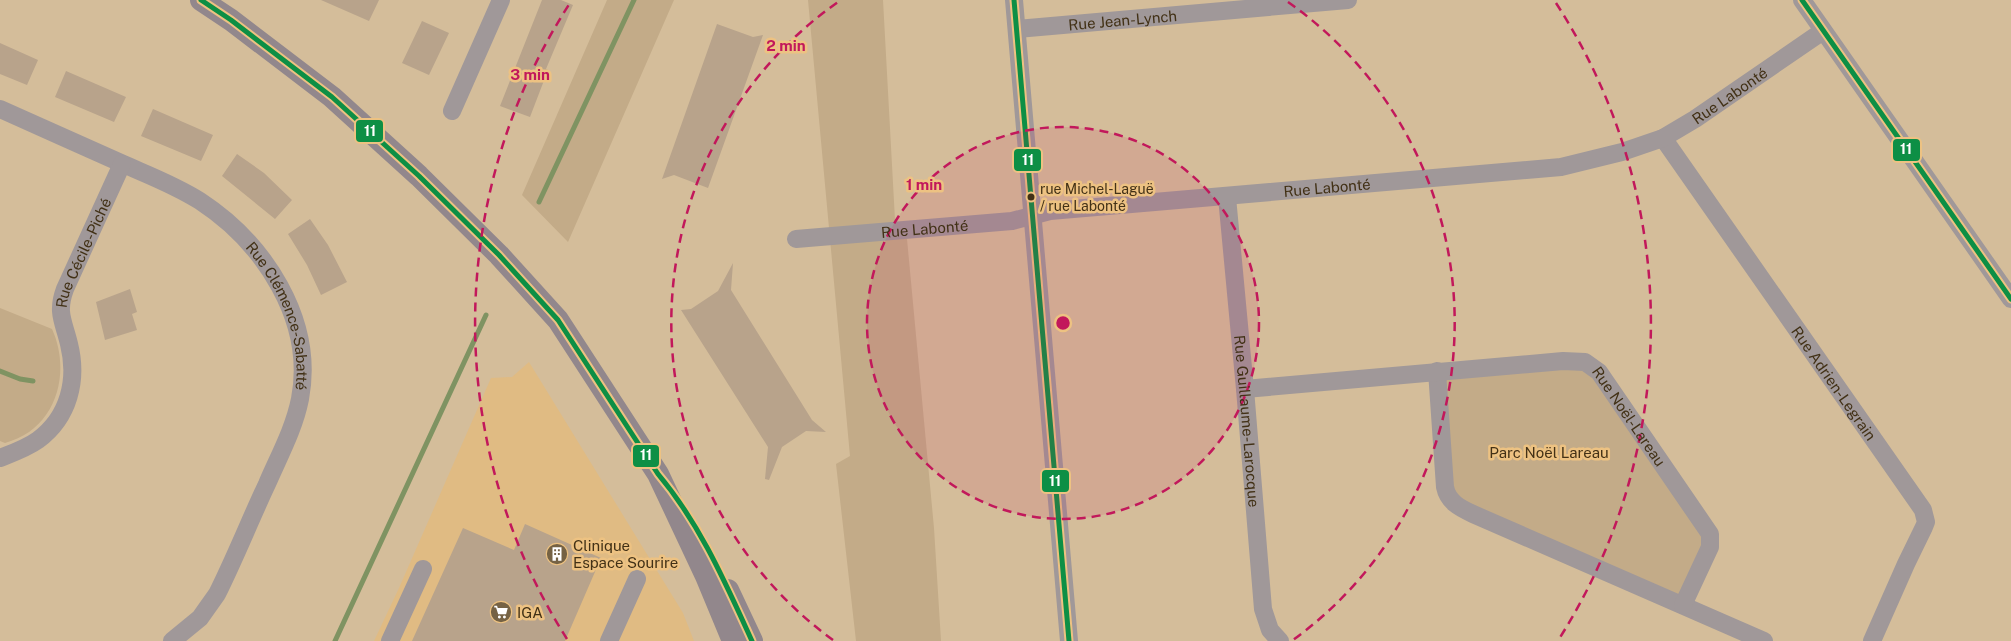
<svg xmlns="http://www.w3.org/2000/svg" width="2011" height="641" viewBox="0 0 2011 641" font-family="'Public Sans',sans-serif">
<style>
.built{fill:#e0bb83}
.green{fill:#c3ab88}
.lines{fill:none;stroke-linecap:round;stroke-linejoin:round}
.stream{stroke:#7f9362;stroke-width:5}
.building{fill:#b8a38b}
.minor{stroke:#a09899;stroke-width:18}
.major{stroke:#92878c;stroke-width:22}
.bus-1-casing{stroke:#edc282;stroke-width:9}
.bus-1{stroke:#0d8f45;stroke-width:5}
.ring{fill:none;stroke:#c2185b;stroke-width:2.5;stroke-dasharray:9 6}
.bus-dot{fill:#423116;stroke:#edc282;stroke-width:2}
.labels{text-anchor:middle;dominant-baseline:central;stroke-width:5;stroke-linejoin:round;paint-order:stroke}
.bus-label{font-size:14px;fill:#423116;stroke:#edc282;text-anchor:start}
.street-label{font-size:15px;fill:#423116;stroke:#edc282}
.park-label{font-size:15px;fill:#433116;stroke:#edc282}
.poi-label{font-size:15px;fill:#423116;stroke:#edc282;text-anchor:start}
.centre{fill:#c2185b;stroke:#edc282;stroke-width:2.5}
.ring-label{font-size:15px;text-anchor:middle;font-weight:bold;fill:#c2185b;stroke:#edc282;stroke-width:5;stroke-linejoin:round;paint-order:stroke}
.line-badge{stroke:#edc282;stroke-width:2}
.badge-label{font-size:14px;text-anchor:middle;font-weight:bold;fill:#fff}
</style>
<rect width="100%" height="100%" fill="#d4bd9a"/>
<path class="built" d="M529 362 683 613 694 641H374L399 588 491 378 512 377Z"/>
<path class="green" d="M607 0H674L568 242 522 195Z
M808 0H883L895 220 907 239 934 528 941 641H856L836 464 850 456Z
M0 308 52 329C72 373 56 430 5 443L0 441Z
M1597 360 1707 538 1688 604 1478 520 1447 491 1441 369Z"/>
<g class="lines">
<path class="stream" d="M539 202 634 0
M0 371 20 379 33 381
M335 641 486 315"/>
</g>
<path class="building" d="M321 0H379L369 21Z
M542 0H561L573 5 546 69 548 70 530 117 500 106Z
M422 21 449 33 429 75 402 63Z
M717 24 753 37 763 35 708 188 674 175 662 179Z
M0 43 38 60 27 85 0 74Z
M66 71 126 97 114 122 55 97Z
M153 109 213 135 201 161 141 136Z
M237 154 264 173 292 200 275 219 222 176Z
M310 219 328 245 347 282 321 295 307 265 288 234Z
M733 263 731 290 812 420 826 432 806 431 782 447 769 480 765 479 768 447 681 310 691 309 718 291Z
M130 289 137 312 132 314 137 330 105 340 96 302Z
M525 524 601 558 565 641H412L463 528 514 550Z"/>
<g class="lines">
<g class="minor">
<path d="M1014 0 1069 641"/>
<path d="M1802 0 2011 299"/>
<path id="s1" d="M1017 29 1348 0"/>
<path id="s2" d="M0 109C40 127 81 145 121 163 148 175 175 185 200 201 264 243 315 320 300 399 294 429 279 456 267 484 250 520 235 558 217 594L200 618 172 641"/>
<path d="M452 111 501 0"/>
<path id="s3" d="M1663 138 1923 510 1926 522 1924 527 1906 564 1872 641"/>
<path id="s4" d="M1227 197 1245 389 1263 609 1270 630 1280 641"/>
<path id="s5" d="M796 239 1012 221 1050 211 1561 167 1622 152 1663 138 1695 119 1823 31"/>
<path d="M1437 371 1445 487C1448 502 1460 508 1473 514L1764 641"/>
<path id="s6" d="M1245 389 1563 361 1585 362 1599 372 1710 534V547L1683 605"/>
<path id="s7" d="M0 458C13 453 27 448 38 440 69 417 78 380 69 344 64 322 56 313 65 289L122 164"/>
<path d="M390 641 423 569"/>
<path d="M609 641 637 579"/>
</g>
<path class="major" d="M201 0 231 20 332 97 419 176 499 255 558 320 658 474 706 576 733 641
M728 590 752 641"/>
<g class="bus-1-casing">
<path id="bus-1" d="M201 0 231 20 332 97 419 176 499 255 558 320 658 474C700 524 725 582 752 641
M1014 0 1069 641
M1802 0 2011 299"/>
</g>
<use href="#bus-1" class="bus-1"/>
</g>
<circle cx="1063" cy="323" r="196" fill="#c2185b" fill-opacity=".12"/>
<g class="ring">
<circle cx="1063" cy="323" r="196"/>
<path d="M833 640A392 392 0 0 1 838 2M1288 2A392 392 0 0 1 1293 640"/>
<path d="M567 639A588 588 0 0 1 570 3M1556 3A588 588 0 0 1 1559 639"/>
</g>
<defs>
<g id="building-disc" transform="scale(1.125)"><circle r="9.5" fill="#756244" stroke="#edc282"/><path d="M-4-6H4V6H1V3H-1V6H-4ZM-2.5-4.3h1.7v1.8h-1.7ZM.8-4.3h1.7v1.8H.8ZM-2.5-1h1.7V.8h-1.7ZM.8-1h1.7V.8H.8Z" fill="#fff"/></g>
<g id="supermarket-disc" transform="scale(1.125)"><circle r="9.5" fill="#756244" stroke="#edc282"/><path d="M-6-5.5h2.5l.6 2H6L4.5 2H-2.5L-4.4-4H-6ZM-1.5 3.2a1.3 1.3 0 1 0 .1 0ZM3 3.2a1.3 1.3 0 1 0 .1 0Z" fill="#fff"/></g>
</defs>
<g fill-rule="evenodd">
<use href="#building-disc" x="557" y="554"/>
<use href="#supermarket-disc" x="501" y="612"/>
</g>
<circle class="bus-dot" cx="1031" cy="197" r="4.5"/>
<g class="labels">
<g class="bus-label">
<text x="1040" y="189">rue Michel-Laguë<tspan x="1040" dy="17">/ rue Labonté</tspan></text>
</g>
<g class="street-label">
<text stroke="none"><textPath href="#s1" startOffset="106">Rue Jean-Lynch</textPath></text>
<text stroke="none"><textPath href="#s5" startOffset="954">Rue Labonté</textPath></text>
<text stroke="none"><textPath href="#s5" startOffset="534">Rue Labonté</textPath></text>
<text stroke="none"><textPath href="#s5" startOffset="129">Rue Labonté</textPath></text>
<text stroke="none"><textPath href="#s7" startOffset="246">Rue Cécile-Piché</textPath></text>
<text stroke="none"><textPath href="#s2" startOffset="366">Rue Clémence-Sabatté</textPath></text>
<text stroke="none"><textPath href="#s3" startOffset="299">Rue Adrien-Legrain</textPath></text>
<text stroke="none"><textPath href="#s6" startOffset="412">Rue Noël-Lareau</textPath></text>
<text stroke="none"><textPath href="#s4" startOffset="225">Rue Guillaume-Larocque</textPath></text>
</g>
<g class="park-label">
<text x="1549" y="452">Parc Noël Lareau</text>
</g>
<g class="poi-label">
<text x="573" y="545">Clinique<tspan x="573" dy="17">Espace Sourire</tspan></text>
<text x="517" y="612">IGA</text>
</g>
</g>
<circle cx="1063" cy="323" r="8" class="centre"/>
<g class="ring-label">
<text x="786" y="51">2 min</text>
<text x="530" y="80">3 min</text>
<text x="924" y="190">1 min</text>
</g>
<g class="line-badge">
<rect x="355" y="119" width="29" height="24" rx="5" fill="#0d8f45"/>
<rect x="1892" y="138" width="29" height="24" rx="5" fill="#0d8f45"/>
<rect x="1013" y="148" width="29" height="24" rx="5" fill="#0d8f45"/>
<rect x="632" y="444" width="28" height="24" rx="5" fill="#0d8f45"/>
<rect x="1041" y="469" width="29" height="24" rx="5" fill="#0d8f45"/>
</g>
<g class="badge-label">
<text x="370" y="136">11</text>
<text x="1906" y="154">11</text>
<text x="1028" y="165">11</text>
<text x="646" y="460">11</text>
<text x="1055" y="486">11</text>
</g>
</svg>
